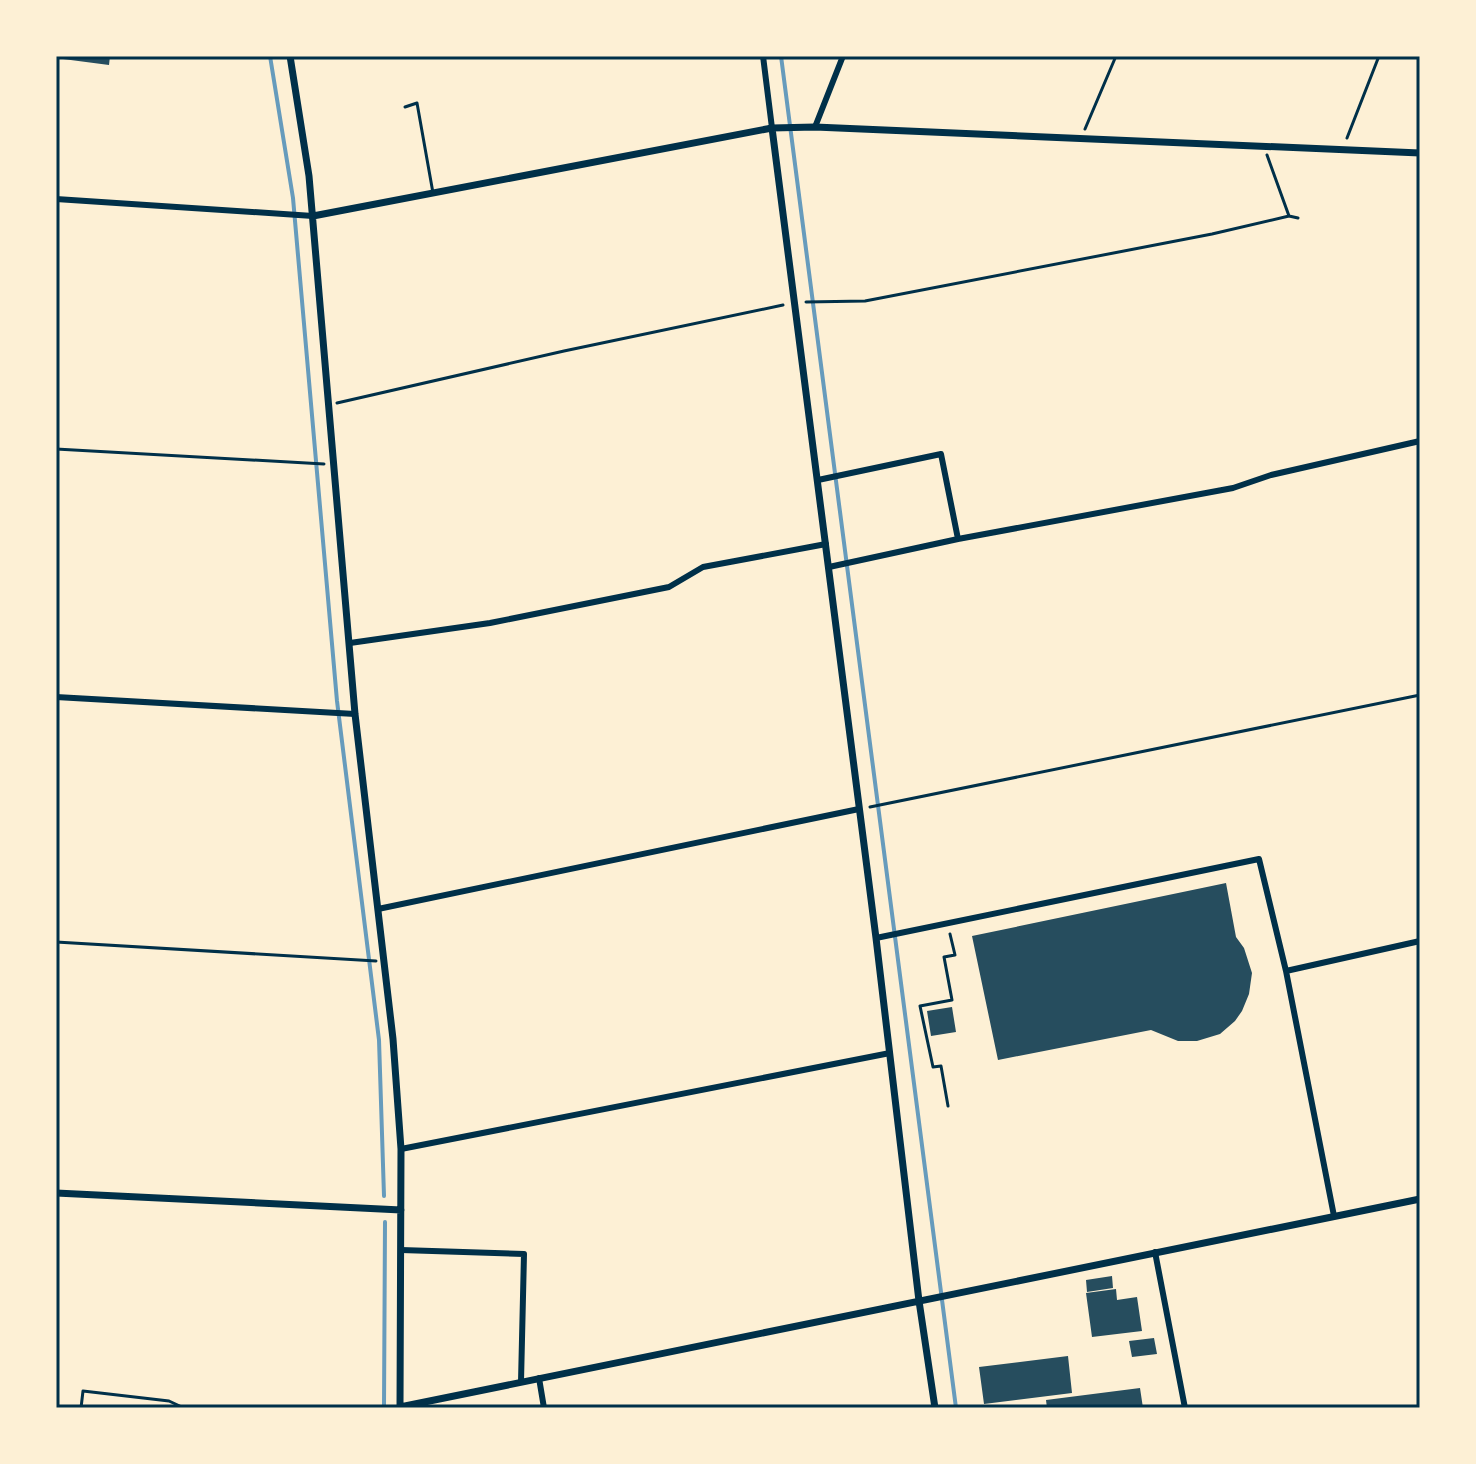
<svg xmlns="http://www.w3.org/2000/svg" width="1476" height="1464" viewBox="0 0 1476 1464" font-family="Rubik,sans-serif">
<style>
.lines{fill:none;stroke-linecap:round;stroke-linejoin:round}
.stream{stroke:#669bbc;stroke-width:4}
.building{fill:#264d5e}
.path{stroke:#003049;stroke-width:3}
.service{stroke:#003049;stroke-width:3}
.minor{stroke:#003049;stroke-width:6}
.tertiary{stroke:#003049;stroke-width:7}
.neatline{fill:none;stroke:#003049;stroke-width:3}
</style>
<rect width="100%" height="100%" fill="#fdf0d5"/>
<g class="lines">
<path class="stream" d="M270 56 293 198 337 701 379 1040 384 1196
M781 56 956 1408
M384 1408 385 1222"/>
</g>
<path class="building" d="M64 56H110L109 65 63 59Z
M1226 883 1236 937 1244 948 1252 973 1249 994 1242 1011 1235 1021 1220 1034 1197 1041H1178L1151 1030 998 1060 972 936Z
M952 1007 956 1032 931 1036 927 1011Z
M1112 1276 1113 1288 1087 1292 1086 1280Z
M1116 1289 1117 1300 1137 1297 1142 1331 1092 1337 1086 1293Z
M1154 1338 1157 1354 1132 1357 1129 1341Z
M1068 1356 1072 1393 984 1404 979 1367Z
M1140 1388 1143 1408H1047L1046 1400Z"/>
<g class="lines">
<path class="path" d="M1085 129 1116 56
M1347 138 1379 56
M1267 155 1289 216
M806 302 865 301 1212 234 1289 216 1298 218
M337 403 564 351 783 305
M56 449 324 464
M870 807 1420 695
M56 942 376 961
M948 1106 941 1066 933 1067 920 1006 952 1000 944 957 955 955 950 934
M81 1408 83 1391 169 1401 184 1408"/>
<path class="service" d="M405 107 417 103 433 193"/>
<path class="minor" d="M763 56 772 128
M815 127 843 56
M56 199 313 216
M818 480 941 454 958 539
M829 567 958 539 1233 488 1271 475 1420 441
M350 643 490 623 669 587 703 567 826 544
M56 697 355 714
M378 909 859 809
M876 938 1259 859 1286 971 1334 1216
M1286 971 1420 941
M401 1149 890 1053
M401 1250 524 1254 521 1382
M1155 1252 1185 1408
M539 1378 544 1408"/>
<path class="tertiary" d="M290 56 309 176 355 714 393 1039 401 1149 400 1408
M772 128 876 938 919 1301 935 1408
M313 216 772 128 815 127 1420 153
M56 1193 401 1210
M400 1407 1420 1199"/>
</g>
<rect width="1476" height="1464" fill="none" stroke="#fdf0d5" stroke-width="116"/>
<rect x="58" y="58" width="1360" height="1348" class="neatline"/>
</svg>
